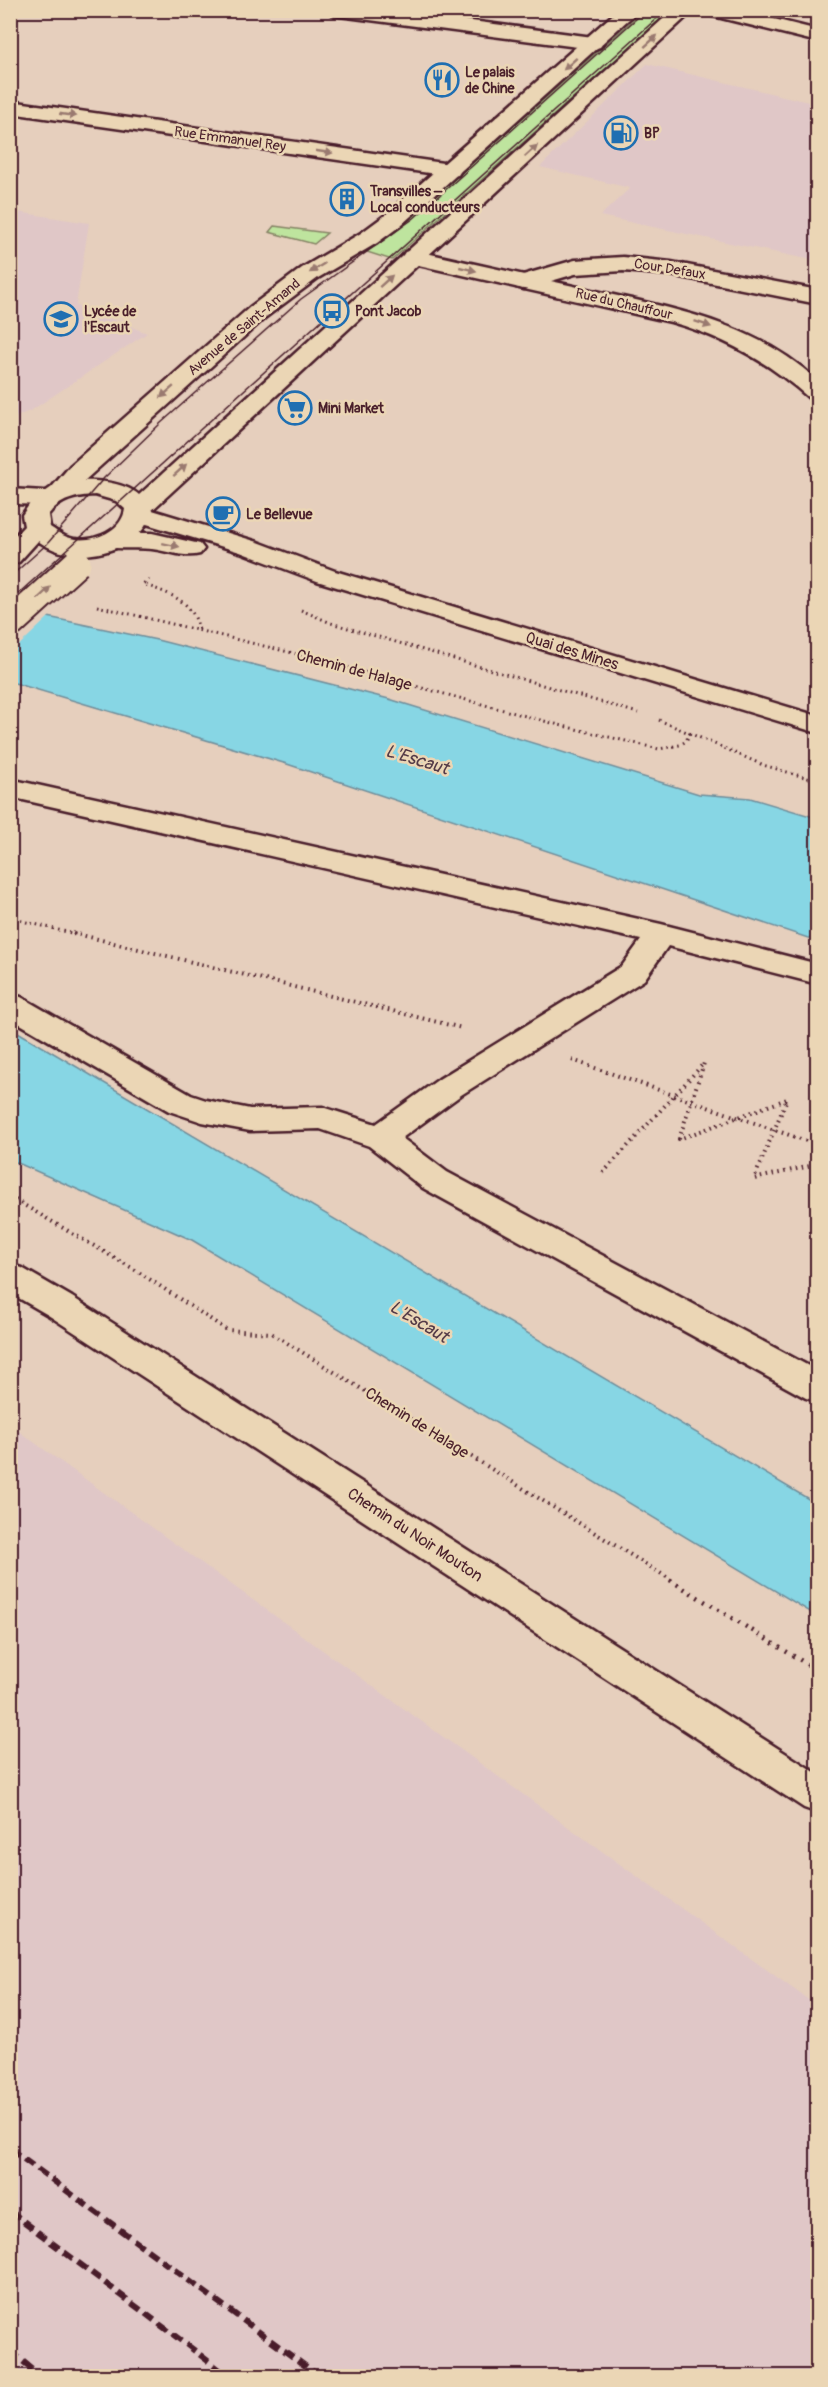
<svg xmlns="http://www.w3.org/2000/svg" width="828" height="2387" viewBox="0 0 828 2387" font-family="Pangolin,sans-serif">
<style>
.built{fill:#e0c7c7}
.green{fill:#bee49e;stroke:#848264;stroke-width:1.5}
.water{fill:#87d6e4;stroke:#6f8d9a;stroke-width:1.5}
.pier{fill:#e6cfbd}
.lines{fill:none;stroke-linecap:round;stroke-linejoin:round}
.service-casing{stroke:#4a1f2b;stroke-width:5}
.minor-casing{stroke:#4a1f2b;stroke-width:5}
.secondary-casing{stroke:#4a1f2b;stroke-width:5}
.path-far2{stroke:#4a1f2b;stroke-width:3;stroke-dasharray:1.5 4;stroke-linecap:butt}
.path-far1{stroke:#4a1f2b;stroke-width:4;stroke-dasharray:1.5 4.5;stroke-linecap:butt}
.path{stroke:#4a1f2b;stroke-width:4.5;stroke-dasharray:2 6;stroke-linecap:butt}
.service{fill:#ebd6b5;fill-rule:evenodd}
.minor{fill:#ebd6b5;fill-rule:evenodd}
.secondary{fill:#ebd6b5;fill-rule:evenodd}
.tram{stroke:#4a1f2b;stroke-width:1.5}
.rail{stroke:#4a1f2b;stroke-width:6;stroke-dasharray:11 6;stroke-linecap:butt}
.secondary-bridge-casing{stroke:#4a1f2b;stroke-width:31;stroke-linecap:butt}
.secondary-bridge{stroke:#ebd6b5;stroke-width:27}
.oneway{fill:#9a7a70}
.labels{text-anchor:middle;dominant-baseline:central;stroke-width:5;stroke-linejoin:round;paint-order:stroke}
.far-poi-label{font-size:14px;font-weight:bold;fill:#4a1f2b;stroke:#ebd6b5;text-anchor:start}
.far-street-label{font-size:14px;fill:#4a1f2b;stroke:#ebd6b5}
.street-label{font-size:16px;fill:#4a1f2b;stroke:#ebd6b5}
.water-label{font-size:18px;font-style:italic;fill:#533a47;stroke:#ebd6b5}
</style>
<rect width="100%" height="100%" fill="#e6cfbd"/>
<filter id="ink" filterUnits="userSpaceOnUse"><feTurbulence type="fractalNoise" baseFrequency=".0167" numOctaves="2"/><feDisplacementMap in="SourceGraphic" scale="12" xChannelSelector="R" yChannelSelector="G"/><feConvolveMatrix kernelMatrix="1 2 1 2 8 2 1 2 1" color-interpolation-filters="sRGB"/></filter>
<g filter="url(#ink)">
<path class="built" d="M647 64 817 104V261L600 216 630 188 540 167Z
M11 211 89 223 76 305 147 333 32 410 11 419Z
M10 1425 817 2006V2376H11Z"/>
<path class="green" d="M643 11H670L392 260 364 251 407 221Z
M274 226 327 233 314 244 269 232Z"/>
<path class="water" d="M10 609 157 640 389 699 699 794 750 798 817 818V941L287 764 11 682Z
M11 1028 817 1504V1616L192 1240 11 1160Z"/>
<path class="pier" d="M10 606 51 615 11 653Z"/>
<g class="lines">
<g class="service-casing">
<path id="service" d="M623 257 671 262 818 290V304L671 275 623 271 575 274 524 289 516 287 513 282 516 277 575 260Z"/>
</g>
<g class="minor-casing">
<path id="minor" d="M330 10H388L593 37 600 39 603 43 600 47 593 49 339 16 332 14Z
M703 10H738L818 30V42L705 14Z
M10 101 450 164 458 165 461 170 458 175 450 176 10 113Z
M413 250C471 263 529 276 587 289 669 308 753 321 818 381V401L810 399C769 362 724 337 671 322L405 262 402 257 405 252Z
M10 489 61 492 65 497 61 502 52 505 10 504Z
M139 506 258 542 335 571 818 716V733L317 581 240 552 130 519 126 514 130 509Z
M113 533H152L200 544 204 549 200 554C184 558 169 551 152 549 136 547 120 550 104 546L100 541 104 536Z
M10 779 661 924 818 964V984L668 946 644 980 461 1095 402 1138 447 1172 818 1371V1402L806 1398 423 1188 369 1146 320 1129 250 1131 202 1122 169 1111 10 1018V994L21 997 191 1095 206 1100 250 1109 322 1107 376 1124 439 1079 622 966 641 940 10 797Z
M10 1264 22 1268 72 1297 818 1774V1813L804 1808 48 1315 10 1293Z"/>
</g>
<g class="secondary-casing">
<path id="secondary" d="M618 10H639L400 226 377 243 318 278 266 317 84 481C100 480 127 484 139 495L673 10H694L150 512C147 541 108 554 83 555 67 555 51 550 38 541L19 562 10 565V541L24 526 22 515 31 502 52 487 71 465 250 307 302 268 361 233 384 216ZM95 495 116 501 125 509C122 533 88 545 67 537 61 535 55 530 50 527L48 515C60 499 76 496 95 495Z"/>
</g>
<path class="path-far2" d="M149 579 143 584C169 594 194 600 199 631
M97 606 297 654 559 725 659 749 680 745 686 741 690 733
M301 610 331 623 638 713
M659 720 763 765 818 781
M10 918 79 935"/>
<path class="path-far1" d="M73 933 462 1028
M572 1060 818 1145
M603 1173 704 1063 679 1139 787 1099 754 1179 818 1164
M10 1197 137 1271 227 1330 271 1333 673 1581"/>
<path class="path" d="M670 1580 818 1671"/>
<use href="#service" class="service"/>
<use href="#minor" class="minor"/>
<use href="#secondary" class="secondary"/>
<path class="tram" d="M10 577 47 544 104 478 161 423 301 299 413 219 646 10
M10 601 666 10"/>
<path class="rail" d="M10 2149 319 2376
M10 2211 228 2376
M10 2351 41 2376"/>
<g class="secondary-bridge-casing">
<path id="secondary-bridge" d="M10 624 77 563"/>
</g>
<use href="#secondary-bridge" class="secondary-bridge"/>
</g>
<defs><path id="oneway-solid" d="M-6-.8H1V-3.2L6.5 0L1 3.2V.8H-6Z" transform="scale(1.5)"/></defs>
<g class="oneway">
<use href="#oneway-solid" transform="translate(651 41) rotate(-42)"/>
<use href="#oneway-solid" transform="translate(570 64) rotate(138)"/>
<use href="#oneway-solid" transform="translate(68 115) rotate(8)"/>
<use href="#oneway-solid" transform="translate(531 151) rotate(-42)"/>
<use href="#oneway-solid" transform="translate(324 152) rotate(8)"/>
<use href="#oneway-solid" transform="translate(317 268) rotate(148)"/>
<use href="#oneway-solid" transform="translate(468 269) rotate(13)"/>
<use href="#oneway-solid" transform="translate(386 281) rotate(-42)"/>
<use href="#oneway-solid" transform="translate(703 324) rotate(19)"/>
<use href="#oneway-solid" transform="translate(167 392) rotate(139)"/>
<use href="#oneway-solid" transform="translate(180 470) rotate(-42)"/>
<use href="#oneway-solid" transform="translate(171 545) rotate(12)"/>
<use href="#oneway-solid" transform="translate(44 593) rotate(-43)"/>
</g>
</g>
<defs>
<g id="restaurant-ring" transform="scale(1.725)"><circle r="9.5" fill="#ebd6b5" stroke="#1f6fb2" stroke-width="1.5"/><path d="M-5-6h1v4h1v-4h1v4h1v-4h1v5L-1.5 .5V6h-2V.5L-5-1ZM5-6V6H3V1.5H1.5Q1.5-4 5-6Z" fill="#1f6fb2"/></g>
<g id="fuel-ring" transform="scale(1.725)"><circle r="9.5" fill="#ebd6b5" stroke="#1f6fb2" stroke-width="1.5"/><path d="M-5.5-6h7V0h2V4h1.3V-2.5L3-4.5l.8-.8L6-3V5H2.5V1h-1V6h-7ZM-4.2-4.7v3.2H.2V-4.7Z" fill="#1f6fb2"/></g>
<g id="building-ring" transform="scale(1.725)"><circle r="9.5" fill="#ebd6b5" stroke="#1f6fb2" stroke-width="1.5"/><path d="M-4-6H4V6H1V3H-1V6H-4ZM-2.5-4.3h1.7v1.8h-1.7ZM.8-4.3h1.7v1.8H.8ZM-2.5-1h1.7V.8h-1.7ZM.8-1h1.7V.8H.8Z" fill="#1f6fb2"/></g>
<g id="bus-ring" transform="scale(1.725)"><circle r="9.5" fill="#ebd6b5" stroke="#1f6fb2" stroke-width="1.5"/><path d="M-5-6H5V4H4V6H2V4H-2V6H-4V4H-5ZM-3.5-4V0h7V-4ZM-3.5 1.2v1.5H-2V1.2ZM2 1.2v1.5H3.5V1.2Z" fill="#1f6fb2"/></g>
<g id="school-ring" transform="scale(1.725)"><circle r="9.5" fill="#ebd6b5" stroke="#1f6fb2" stroke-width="1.5"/><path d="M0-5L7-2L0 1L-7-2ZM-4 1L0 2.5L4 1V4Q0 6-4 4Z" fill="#1f6fb2"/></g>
<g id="supermarket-ring" transform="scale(1.725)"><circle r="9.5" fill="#ebd6b5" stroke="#1f6fb2" stroke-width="1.5"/><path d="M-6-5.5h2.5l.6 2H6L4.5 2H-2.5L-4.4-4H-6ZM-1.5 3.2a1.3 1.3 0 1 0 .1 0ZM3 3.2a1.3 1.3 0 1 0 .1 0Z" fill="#1f6fb2"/></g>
<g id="cafe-ring" transform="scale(1.725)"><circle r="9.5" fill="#ebd6b5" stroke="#1f6fb2" stroke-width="1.5"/><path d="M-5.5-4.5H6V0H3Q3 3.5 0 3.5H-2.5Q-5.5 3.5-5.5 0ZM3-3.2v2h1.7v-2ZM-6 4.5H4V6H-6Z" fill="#1f6fb2"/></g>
</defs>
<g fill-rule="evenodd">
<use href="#restaurant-ring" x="442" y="80"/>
<use href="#fuel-ring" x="621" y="133"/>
<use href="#building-ring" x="347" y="199"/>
<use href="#bus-ring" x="332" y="311"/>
<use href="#school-ring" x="61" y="319"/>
<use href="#supermarket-ring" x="295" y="408"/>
<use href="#cafe-ring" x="223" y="514"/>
</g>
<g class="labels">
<g class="far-poi-label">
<text x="465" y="72">Le palais<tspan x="465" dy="16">de Chine</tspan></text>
<text x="644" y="133">BP</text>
<text x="370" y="191">Transvilles –<tspan x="370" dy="16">Local conducteurs</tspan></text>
<text x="84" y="311">Lycée de<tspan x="84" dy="16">l'Escaut</tspan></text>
<text x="355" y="311">Pont Jacob</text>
<text x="318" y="408">Mini Market</text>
<text x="246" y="514">Le Bellevue</text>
</g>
<g class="far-street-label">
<text transform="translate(230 139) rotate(8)">Rue Emmanuel Rey</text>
<text transform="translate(670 269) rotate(9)">Cour Defaux</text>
<text transform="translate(624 304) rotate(13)">Rue du Chauffour</text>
<text transform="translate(244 327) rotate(-40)">Avenue de Saint-Amand</text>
</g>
<g class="street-label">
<text transform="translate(572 651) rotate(17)">Quai des Mines</text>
<text transform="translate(354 670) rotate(15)">Chemin de Halage</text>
<text transform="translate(417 1423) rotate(32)">Chemin de Halage</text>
<text transform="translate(415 1535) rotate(33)">Chemin du Noir Mouton</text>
</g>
<g class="water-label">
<text transform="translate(417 760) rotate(17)">L'Escaut</text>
<text transform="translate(419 1322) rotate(31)">L'Escaut</text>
</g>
</g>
<rect width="828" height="2387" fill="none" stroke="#ebd6b5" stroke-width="36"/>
<rect x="18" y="18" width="792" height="2351" fill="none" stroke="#4a1f2b" stroke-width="2" filter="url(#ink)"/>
</svg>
